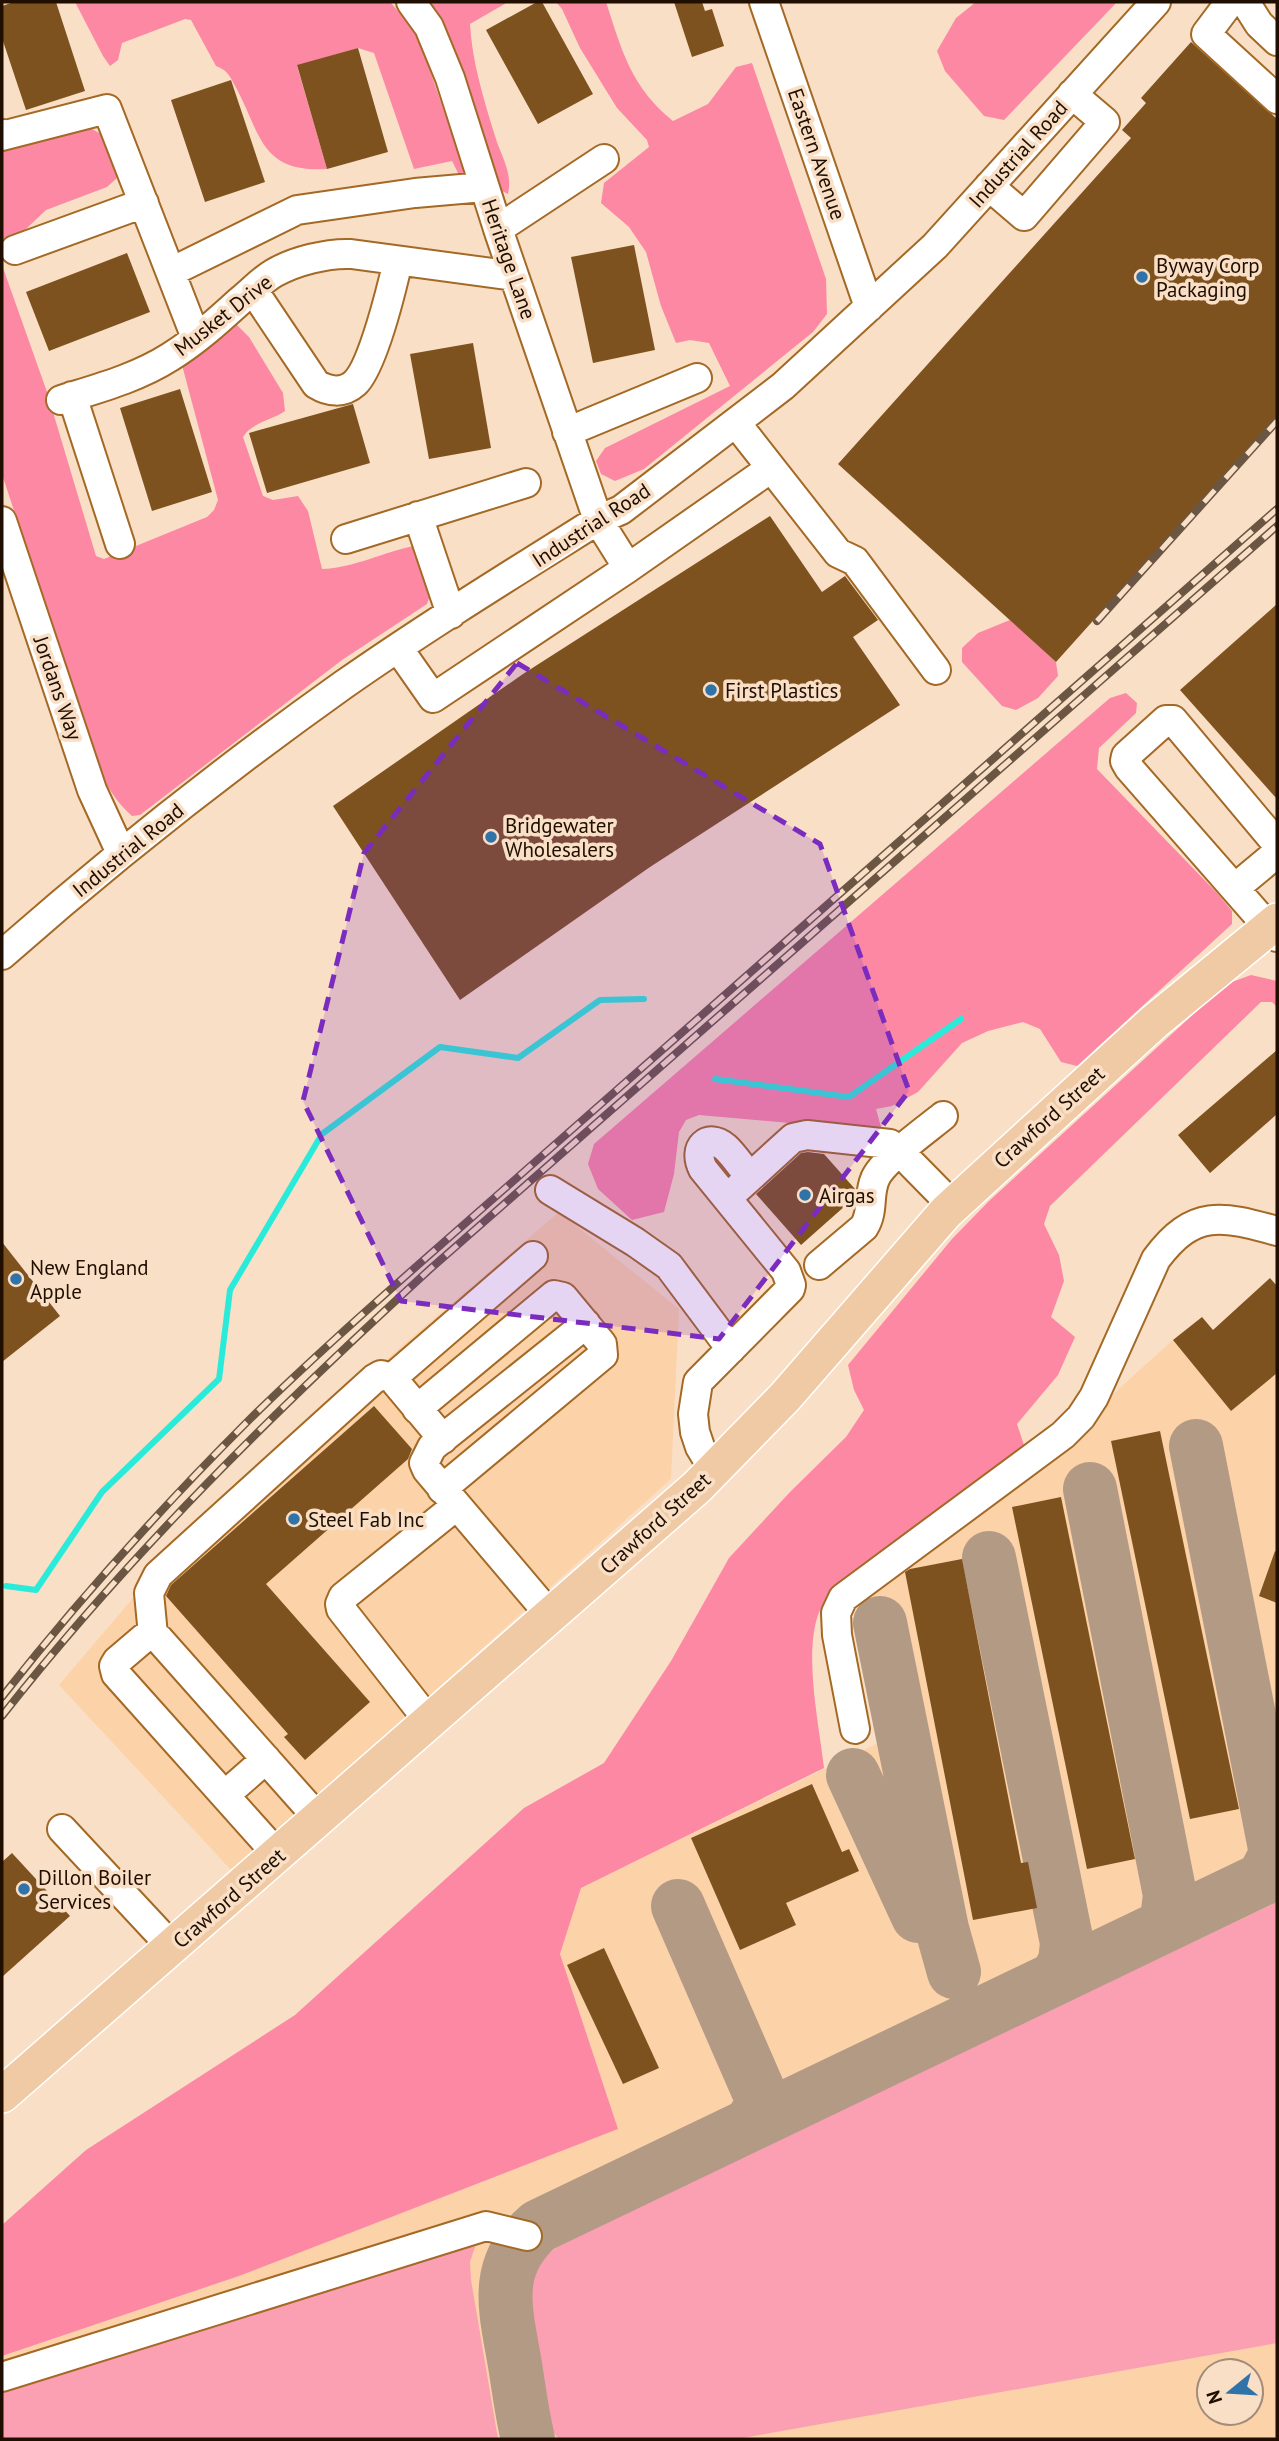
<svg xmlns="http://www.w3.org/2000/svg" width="1279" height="2441" viewBox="0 0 1279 2441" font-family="'PT Sans',sans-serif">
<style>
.built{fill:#fcd2a9;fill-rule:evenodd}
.green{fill:#fb9fb3}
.forest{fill:#fc88a4}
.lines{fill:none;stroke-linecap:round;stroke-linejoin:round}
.stream{stroke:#2aeada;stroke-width:6}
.taxiway{stroke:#b29a85;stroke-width:54}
.building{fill:#7e521f}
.minor-casing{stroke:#a36925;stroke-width:32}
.major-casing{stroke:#fff;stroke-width:38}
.minor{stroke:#fff;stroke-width:28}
.major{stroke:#efcaa4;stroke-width:35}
.rail-casing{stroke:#6b5644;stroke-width:8}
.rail{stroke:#f9dfc6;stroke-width:5;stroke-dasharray:16;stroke-linecap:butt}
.marked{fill:#7b2cbf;fill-opacity:0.2;stroke:#7b2cbf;stroke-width:5;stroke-dasharray:14 9;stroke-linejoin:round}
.poi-dot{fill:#3073a9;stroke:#f9dfc6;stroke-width:2.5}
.labels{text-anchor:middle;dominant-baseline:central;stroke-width:7;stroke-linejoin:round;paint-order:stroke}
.street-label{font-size:21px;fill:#200e00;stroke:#f9dfc6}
.poi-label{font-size:21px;fill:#200e00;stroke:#f9dfc6;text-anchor:start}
</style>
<rect width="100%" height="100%" fill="#f9dfc6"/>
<path class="built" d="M559 1212 679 1309 671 1479 233 1872 59 1685 202 1517Z
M1173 1340 1231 1411 1277 1370V2439H2V2356L239 2276 618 2129 560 1954 581 1888 884 1740 857 1625 859 1612 863 1603 1091 1428 1112 1395ZM1209 2371H1251V2413H1209Z"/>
<path class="green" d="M1277 1902V2343L737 2439H558L552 2429C546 2393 523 2306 534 2275 540 2256 561 2244 577 2235Z
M477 2241 470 2262 471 2280 498 2439H2V2386Z"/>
<path class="forest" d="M75 2H390L411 26 423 50 464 170 462 174 459 175 452 161 414 169 374 53 358 48 297 66 327 169C258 173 261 131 234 84 229 74 226 70 216 66L191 20 185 19 122 43 118 60 110 66 103 56Z
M426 2H508L470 24C472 62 484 100 495 136 501 156 513 173 508 194L500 190Z
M556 2H606C622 51 631 87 673 121L708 104 736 67 752 63 826 279 827 314 813 332 644 469 615 481 601 474 596 461 605 448 730 386 709 343 690 340 676 343 661 306 646 252 629 227 601 203 604 183 649 147 647 140 617 108 580 48 562 9Z
M976 2H1117L1004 120 984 116 945 71 937 51 956 18Z
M90 128 101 134 117 178 107 187 46 210 27 228 2 257V152Z
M2 265 47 392 96 556 104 559 207 517 214 510 218 500 182 365 226 322 236 324 249 337 283 393 285 411C272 420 251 423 243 437L263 496 273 500 298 496 308 511 322 569C354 568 383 552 414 546L432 590 427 604 342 660 140 815 132 816C117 803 105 784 97 765L2 474Z
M1010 620 1056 662 1058 676 1038 698 1016 710 1002 706 962 662V648L978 633Z
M1126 693 1137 703 1136 713 1099 748 1097 769 1217 893 1232 911V924L1077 1066 1061 1062 1040 1029 1023 1022 988 1031 962 1043 918 1092 892 1106 876 1109 881 1127 845 1128 699 1115 686 1120 679 1132 674 1174 664 1212 632 1220 598 1189 588 1164 594 1144 1110 698Z
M1251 975 1277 981V1007L1272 1002H1261L1050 1206 1044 1224 1059 1255 1064 1281 1051 1317 1075 1337 1058 1375 1017 1424 1024 1445 847 1582C836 1591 823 1600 818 1615 804 1656 819 1724 824 1768L581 1888 560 1954 618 2129 239 2276 2 2356V2225L86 2150 295 2015 524 1808 604 1763 671 1661 729 1558 790 1492 846 1437 864 1410 854 1390 848 1365 952 1239 989 1201 1209 1000 1232 982Z"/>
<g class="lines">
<path class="stream" d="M715 1079 849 1097 961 1019
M6 1586 36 1590 102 1492 219 1379 230 1290 322 1134 440 1047 518 1058 600 1000 644 999"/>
<path class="taxiway" d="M1196 1446 1275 1848 1274 1858 1263 1879
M1090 1489 1170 1895 1167 1919 1162 1927
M989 1558 1067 1943 1065 1962 1056 1978
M880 1623 942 1929 954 1972
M853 1775 918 1916
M678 1906 759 2092C763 2106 758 2113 750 2124
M528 2439C522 2415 519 2390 515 2365 506 2311 491 2267 539 2226L1277 1872"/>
</g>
<path class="building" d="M14 2H56L85 91 26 110 2 38V6Z
M537 2H542L593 94 538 124 486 30Z
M674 2H702L705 11 712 9 724 46 692 57Z
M1191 42 1277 119V416L1056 662 838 464 1131 138 1122 130 1146 103 1141 98Z
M358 48 388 152 327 169 297 65Z
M231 80 265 182 205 202 171 100Z
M634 245 655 350 593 363 571 257Z
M127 253 150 312 49 351 26 292Z
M473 343 491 448 429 459 410 354Z
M180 389 212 492 152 511 120 408Z
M353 404 370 463 267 493 249 433Z
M770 516 822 592 845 576 878 620 853 637 900 705 650 867 460 1000 333 806 523 674Z
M1277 604V799L1180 690Z
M1277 1050V1114L1210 1173 1178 1135Z
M808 1152 824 1154 855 1189 852 1193 854 1198 801 1245 756 1194 801 1153Z
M2 1242 60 1316 2 1362Z
M1270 1278 1277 1286V1373L1231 1411 1173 1340 1202 1317 1213 1330Z
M374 1406 412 1449 408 1459 266 1584 370 1702 305 1760 284 1737 288 1734 166 1596 171 1585Z
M1160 1431 1239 1809 1190 1819 1111 1441Z
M1061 1497 1135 1859 1087 1869 1012 1507Z
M1275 1551 1277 1552V1603L1259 1596Z
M962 1559 1021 1863 1028 1862 1037 1908 973 1920 905 1572 910 1569Z
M812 1784 842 1852 849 1849 859 1871 786 1903 796 1925 740 1950 691 1838Z
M12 1853 70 1916 2 1977V1862Z
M604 1948 659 2068 623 2084 567 1965Z"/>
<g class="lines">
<g class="minor-casing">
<path id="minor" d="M764 2 869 307
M1230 2 1206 34 1277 99
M1245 2 1259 24 1277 41
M2 134V136L107 109 196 338
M989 186 1024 216 1105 122 1072 94
M498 229 604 159
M15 250 144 203
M171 272 297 210 415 193 484 187
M253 290 316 384C329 392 343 394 355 383 373 366 392 287 398 261
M72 396 120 544
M61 400C99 388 137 378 170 357 196 341 219 320 241 300 252 291 262 280 274 273 295 261 327 253 351 254L514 276
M736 423 838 553 855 561 936 670
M567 432 697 378
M418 516 451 614
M2 521 92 790 121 853
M346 539 526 483
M628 568 771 468
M398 648 433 698 628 568 598 520 499 232 450 78 429 27 411 2
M1277 844 1173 720H1166L1126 756 1125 761 1129 768 1277 937
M1235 888 1277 853
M2 955C111 859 225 769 343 685 426 627 512 574 598 520L621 510 783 386 935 246 1156 2
M550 1190 635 1242 669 1266 731 1349
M736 1190 793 1138 807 1135 890 1144 897 1149 953 1206
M819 1265 864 1227C874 1211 868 1195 875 1179 882 1161 926 1130 943 1116
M392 1378 533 1256
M417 1409 554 1295 563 1297 602 1344 603 1355 442 1489
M714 1470 700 1447 695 1432 693 1414 698 1382 790 1289 791 1285 786 1271 703 1169C692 1147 708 1133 725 1147 734 1155 742 1168 750 1177
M550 1615 427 1470 424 1463 432 1447 586 1324
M153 1635 149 1593 158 1575 374 1379 381 1375 392 1378 443 1439
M428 1720 341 1609 340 1604 343 1597 456 1506
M855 1729 837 1635 836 1613 843 1598 1063 1435 1081 1417 1094 1397 1156 1259C1194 1208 1222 1216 1277 1231
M225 1795 266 1759
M62 1829 172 1947
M278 1855 116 1674 114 1666 117 1661 144 1638 153 1635 159 1639 319 1819
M2 2377 486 2226 527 2236"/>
</g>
<g class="major-casing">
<path id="major" d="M2 2095 697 1487 785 1397 946 1212 1154 1022 1277 921"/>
</g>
<use href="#minor" class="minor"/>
<use href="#major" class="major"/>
<g class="rail-casing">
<path id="rail" d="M1097 621 1277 421
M2 1697C79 1599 162 1507 250 1419 307 1363 367 1310 427 1257L1277 509
M2 1716C131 1552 276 1410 429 1270L1277 526"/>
</g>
<use href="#rail" class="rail"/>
</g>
<path class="marked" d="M517 663 820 844 909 1091 719 1339 401 1301 303 1101 364 853Z"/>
<g class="poi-dot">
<circle cx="1142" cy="277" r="7"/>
<circle cx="711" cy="690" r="7"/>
<circle cx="491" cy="837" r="7"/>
<circle cx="805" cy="1195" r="7"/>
<circle cx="16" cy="1279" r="7"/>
<circle cx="294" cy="1519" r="7"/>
<circle cx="24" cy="1889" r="7"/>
</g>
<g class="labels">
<g class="street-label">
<text transform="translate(817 154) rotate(71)">Eastern Avenue</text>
<text transform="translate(1018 154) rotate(-48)">Industrial Road</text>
<text transform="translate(509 259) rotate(71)">Heritage Lane</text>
<text transform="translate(223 315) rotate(-38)">Musket Drive</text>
<text transform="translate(591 525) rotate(-33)">Industrial Road</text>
<text transform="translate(58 688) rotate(71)">Jordans Way</text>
<text transform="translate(128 850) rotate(-39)">Industrial Road</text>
<text transform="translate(1049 1117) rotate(-42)">Crawford Street</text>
<text transform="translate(655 1523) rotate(-42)">Crawford Street</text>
<text transform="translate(229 1898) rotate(-41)">Crawford Street</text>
</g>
<g class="poi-label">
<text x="1156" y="265">Byway Corp<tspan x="1156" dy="24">Packaging</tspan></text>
<text x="725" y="690">First Plastics</text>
<text x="505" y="825">Bridgewater<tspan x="505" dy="24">Wholesalers</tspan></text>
<text x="819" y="1195">Airgas</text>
<text x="30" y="1267">New England<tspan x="30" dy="24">Apple</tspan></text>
<text x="308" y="1519">Steel Fab Inc</text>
<text x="38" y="1877">Dillon Boiler<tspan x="38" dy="24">Services</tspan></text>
</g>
</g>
<rect width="1279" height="2441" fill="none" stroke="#200e00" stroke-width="7"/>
<g transform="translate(1230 2392) rotate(252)"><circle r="33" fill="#f9dfc6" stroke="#a28b77" stroke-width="2"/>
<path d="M0-5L12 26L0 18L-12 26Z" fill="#3073a9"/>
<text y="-10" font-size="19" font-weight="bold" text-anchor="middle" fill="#200e00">N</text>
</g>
</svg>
